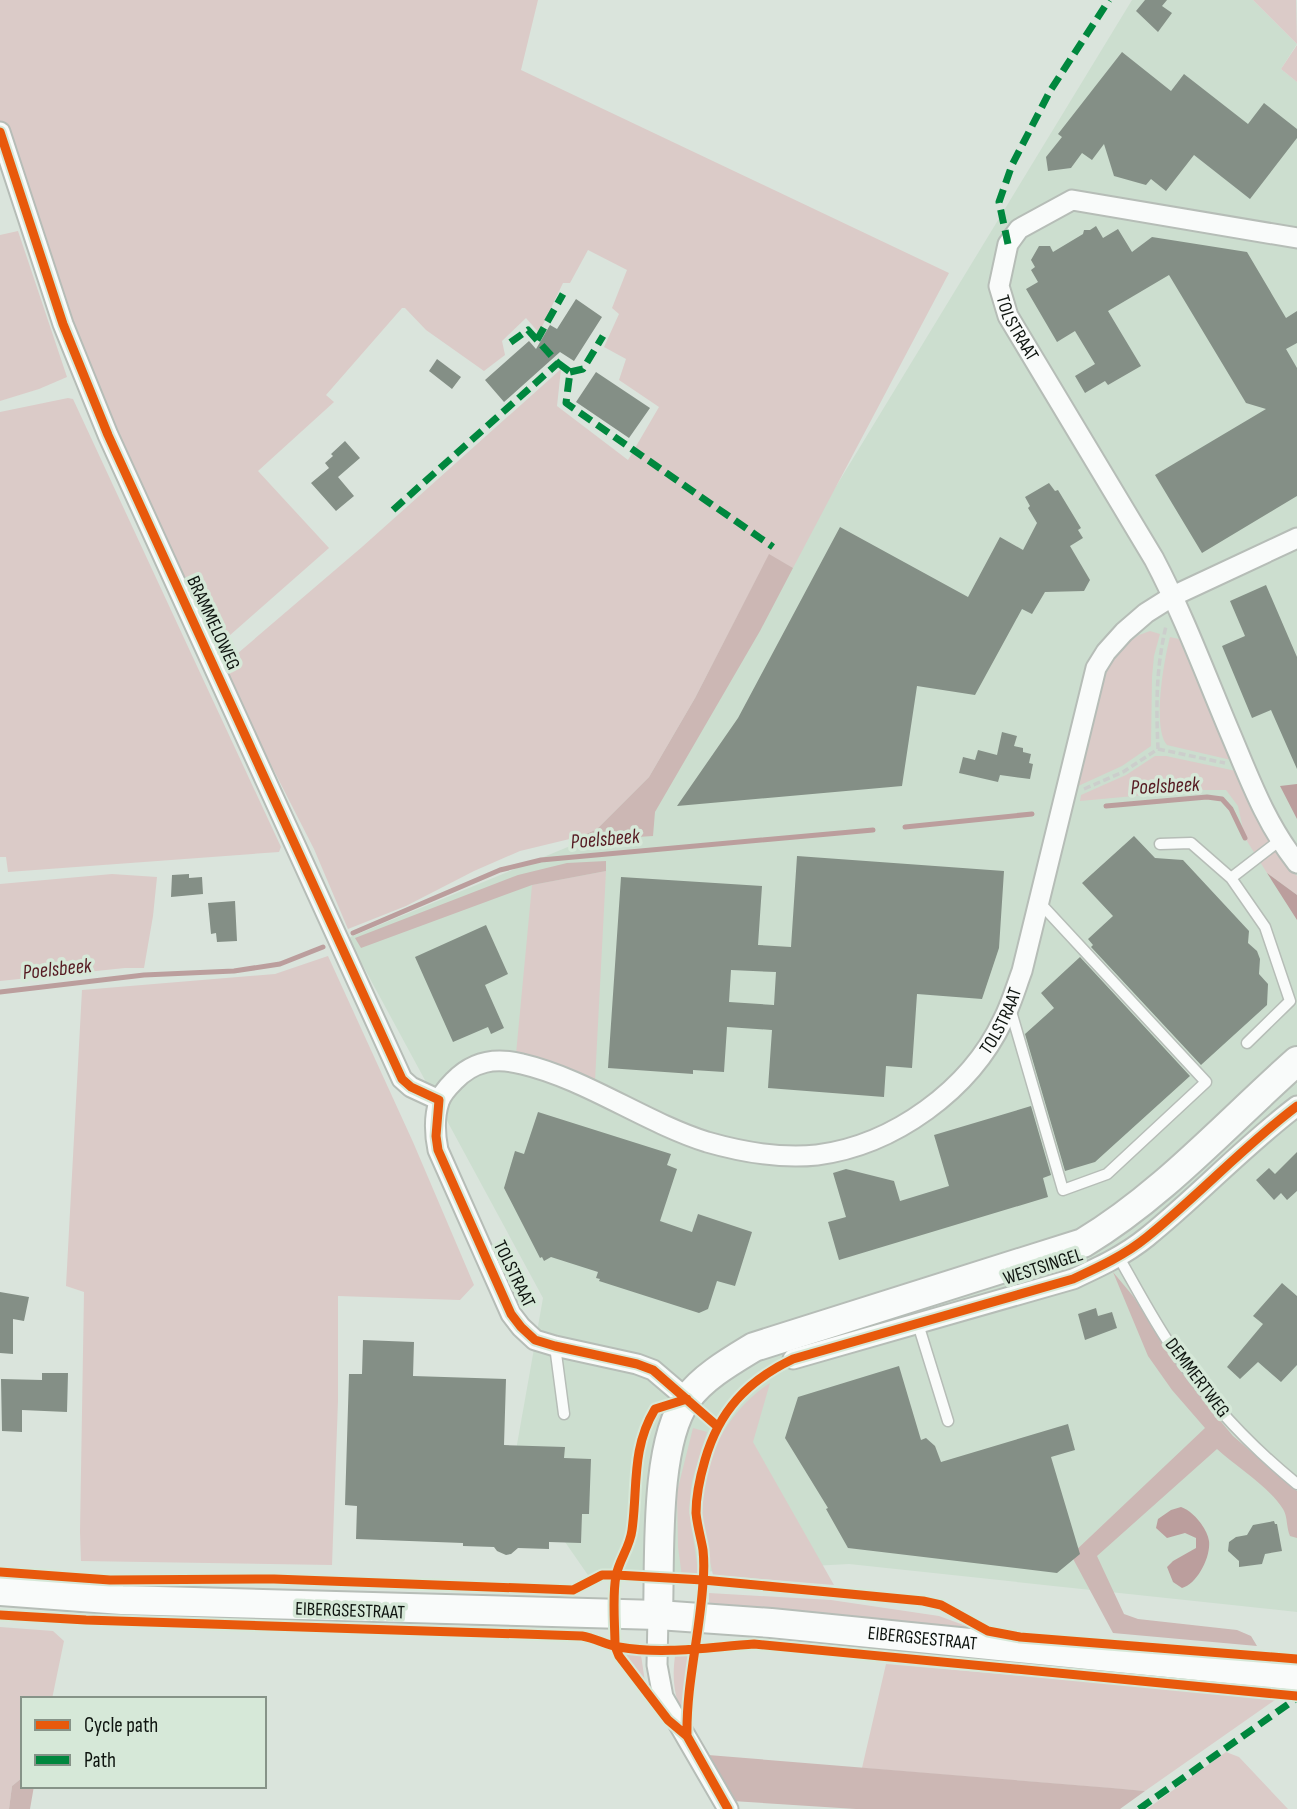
<svg xmlns="http://www.w3.org/2000/svg" width="1297" height="1809" viewBox="0 0 1297 1809" font-family="'Sofia Sans Condensed',sans-serif">
<style>
.built{fill:#ccdecf}
.green{fill:#dbcbc8}
.forest{fill:#ccb7b4}
.water{fill:#bb9e9d}
.lines{fill:none;stroke-linecap:round;stroke-linejoin:round}
.stream{stroke:#bb9e9d;stroke-width:5}
.building{fill:#848f86;fill-rule:evenodd}
.service-casing{stroke:#b6bdb7;stroke-width:13}
.minor-casing{stroke:#b6bdb7;stroke-width:23}
.secondary-casing{stroke:#b6bdb7;stroke-width:32}
.path{stroke:#cccecc;stroke-width:3.5;stroke-dasharray:7 3.5;stroke-linecap:butt}
.service{stroke:#f9fbfa;stroke-width:10}
.minor{stroke:#f9fbfa;stroke-width:19}
.secondary{stroke:#f9fbfa;stroke-width:28}
.quiet{stroke:#00873e;stroke-width:7;stroke-dasharray:14 7;stroke-linecap:butt}
.cycleway-casing{stroke:#d6e8d8;stroke-width:13}
.cycleway{stroke:#e8590c;stroke-width:9}
.labels{text-anchor:middle;dominant-baseline:central;stroke-width:7;stroke-linejoin:round;paint-order:stroke}
.street-label{font-size:19px;fill:#0e140f;stroke:#d6e8d8}
.water-label{font-size:21px;font-style:italic;fill:#561b22;stroke:#d6e8d8}
</style>
<rect width="100%" height="100%" fill="#dae4dc"/>
<path class="built" d="M1132 0H1253L1297 44 1281 69 1297 82V1612L849 1564 590 1578 513 1467 543 1298 348 938 633 820Z"/>
<path class="green" d="M0 0H538L521 70 949 273 793 568 769 555 695 698 649 777 597 829 582 836 520 851 474 871 406 906 348 929 314 849 222 669 224 665 362 547 561 369 557 406 628 460 659 407 619 380 626 359 604 347 619 314 612 308 627 270 588 250 570 283H563L539 333 526 318 502 341 505 355 484 371 426 330 405 308H402L326 395 334 402 258 471 329 548 229 636 216 647 212 646 107 424 0 125Z
M1253 0H1296L1297 44Z
M1297 45V82L1281 69Z
M18 231 67 377 39 389 0 401V235Z
M68 398 73 399 281 847 279 852 8 872 6 857H0V412Z
M1150 631 1160 634 1154 656 1152 677 1151 746 1122 766 1076 787 1100 691 1109 665 1124 645 1139 635Z
M1170 637 1179 639 1231 760 1167 745C1152 728 1164 660 1170 637Z
M1155 756H1166L1236 771C1252 808 1266 848 1297 876V895L1267 873 1245 838 1238 806 1226 790H1199L1080 801 1081 795 1126 775Z
M606 871 595 1081 528 1055 516 1054 532 885Z
M112 874 157 877 153 916 144 968H125L0 981V884Z
M328 956 413 1142 474 1285 460 1300 338 1296V1401L332 1565 81 1561 80 1532 84 1292 66 1286 82 990 275 974Z
M770 1383 753 1442 834 1585 713 1575C709 1556 702 1536 701 1516 697 1466 728 1410 770 1383Z
M693 1428 707 1432 692 1481 689 1509 698 1571 696 1577H682L678 1547 677 1492Z
M709 1593 831 1600 939 1616 980 1631 713 1607 709 1602Z
M0 1627 53 1631 64 1641 52 1699H23V1777L12 1786 9 1809H0Z
M624 1653 641 1655 645 1682Z
M691 1655 683 1716C674 1695 672 1679 675 1656Z
M886 1664 1276 1698 1275 1700 1145 1791 862 1768Z
M1226 1752 1239 1757 1288 1809H1147Z"/>
<path class="forest" d="M769 554 793 568 760 631 655 812 653 836 591 840 582 836 597 829 649 777 695 698Z
M606 861V871L532 885 361 948 355 938 518 875 567 863Z
M1113 1272 1133 1296 1197 1393 1233 1436 1297 1491V1538L1290 1536C1286 1527 1288 1517 1283 1509 1269 1487 1237 1467 1217 1449L1097 1556 1124 1614 1138 1619 1237 1630 1251 1636 1257 1646 1113 1633 1071 1555 1205 1428 1172 1390 1148 1356Z
M708 1755 1112 1788 1145 1791 1120 1809H856L732 1801Z
M23 1777V1786H34L30 1809H9L12 1786Z"/>
<path class="water" d="M1297 784V819L1280 786Z
M1267 873 1297 895V920Z
M1181 1507C1193 1511 1207 1528 1209 1541 1211 1557 1197 1584 1182 1588L1173 1582 1167 1567 1173 1561 1196 1548V1538L1185 1533 1167 1538 1156 1528 1158 1519 1171 1510Z"/>
<g class="lines">
<path class="stream" d="M1106 806 1207 797 1222 799 1231 809 1245 838
M905 827 1032 814
M353 933 500 870 541 860 873 830
M0 992 144 975 234 971 280 964 323 947"/>
</g>
<path class="building" d="M1145 0H1167L1162 6 1172 13 1158 32 1136 11Z
M1122 52 1171 91 1184 74 1248 124 1264 103 1297 129V138L1250 199 1194 155 1166 191 1151 179 1146 185 1114 176 1104 144 1092 160 1082 153 1071 168 1048 171 1046 157 1062 137 1058 134Z
M1096 226 1103 238 1118 229 1132 252 1152 237 1247 252 1286 318 1297 311V343L1286 349 1297 368V496L1202 553 1155 475 1266 409 1246 403 1169 275 1108 311 1141 366 1108 385 1105 381 1085 393 1075 376 1095 364 1075 331 1057 342 1026 289 1038 282 1031 270 1035 267 1031 260 1039 246H1050L1053 252 1083 234 1084 230H1090Z
M576 299 602 317 574 361 560 352 504 402 485 380 529 341 536 349 550 325 557 329Z
M437 359 461 377 452 389 429 371Z
M596 372 650 408 629 438 576 402Z
M345 441 360 458 338 477 354 496 336 511 311 483 329 468 325 463 333 456 331 454Z
M1049 483 1055 491 1058 490 1081 528 1078 530 1083 538 1070 546 1090 580 1084 591 1045 592 1032 614 1022 609 975 695 917 686 902 786 677 806 738 718 840 527 968 597 1000 537 1023 550 1037 523 1028 508 1030 506 1025 497Z
M1266 585 1297 657V769L1271 710 1252 718 1222 646 1245 636 1230 601Z
M1002 732 1017 736 1014 746 1023 748V752L1031 754 1029 763 1033 764 1030 779 1000 775 998 782 959 773 963 757 975 760 978 750 997 755Z
M1134 836 1155 858 1183 860 1249 931 1248 943 1257 951 1260 959 1259 974 1268 984 1267 1005 1201 1065 1091 947 1093 945 1088 939 1113 916 1082 883Z
M797 856 1004 871 999 948 982 999 917 994 912 1068 886 1066 884 1097 768 1088 772 1030 727 1027 724 1072 693 1070V1074L608 1068 621 877 762 886 758 945 791 947ZM731 970 776 972 774 1005 729 1002Z
M189 874V878L202 877 203 894 171 897 172 875Z
M235 901 237 941 217 942 216 933 211 934 208 903Z
M486 925 508 974 485 985 504 1028 491 1034 488 1027 453 1042 415 957Z
M1080 957 1190 1076 1095 1162 1065 1171 1025 1034 1054 1008 1041 993Z
M1031 1106 1051 1175 1043 1178 1048 1197 839 1260 828 1222 846 1217 833 1173 846 1169 894 1181 900 1201 949 1186 934 1135Z
M538 1112 671 1154 667 1165 677 1169 660 1221 692 1232 698 1214 752 1232 735 1286 717 1281 708 1309 699 1313 599 1281 600 1279 596 1278 598 1272 551 1257 544 1261 542 1257 540 1258 504 1188 515 1151 524 1154Z
M1297 1152V1191L1287 1200 1281 1193 1274 1200 1256 1180 1269 1168 1275 1174Z
M1282 1283 1297 1296V1365L1281 1382 1258 1362 1240 1379 1227 1367 1263 1324 1253 1316Z
M0 1292 29 1297 24 1321 13 1319V1354L0 1353Z
M1096 1308 1098 1316 1112 1312 1117 1328 1085 1340 1078 1314Z
M363 1340 414 1342 413 1376 506 1379 504 1445 565 1447 564 1458 591 1459 589 1514H582L581 1543 549 1542V1549L518 1548 511 1554 506 1555 497 1551 494 1547 463 1546V1543L356 1539 357 1506 345 1505 349 1374H362Z
M899 1366 921 1440 926 1438 935 1446 941 1462 1068 1424 1075 1450 1051 1457 1080 1554 1057 1573 848 1548 826 1509 828 1508 785 1438 798 1397Z
M42 1373H68L67 1412 22 1410V1432L2 1431 1 1379 42 1380Z
M1274 1521 1275 1524H1277L1282 1551 1265 1554 1262 1564 1239 1567V1561L1228 1551 1229 1542 1236 1537 1247 1535 1253 1525Z"/>
<g class="lines">
<g class="service-casing">
<path id="service" d="M1160 844 1191 843 1231 878 1265 927 1290 1001 1247 1043
M1231 878 1279 841
M1010 1008 1063 1190 1107 1174 1206 1082 1039 902
M1118 1256C1136 1287 1153 1320 1173 1349 1207 1400 1249 1445 1297 1484
M918 1324 948 1421
M555 1346 564 1414"/>
</g>
<g class="minor-casing">
<g id="minor">
<path d="M0 132 63 324 108 435 402 1079 411 1087 439 1100"/>
<path id="s1" d="M1297 238 1072 200 1019 229 1008 244 999 286 1008 316 1154 559C1184 616 1206 676 1231 735 1250 780 1266 824 1297 863"/>
<path d="M793 1359 1073 1279C1099 1267 1125 1255 1147 1237 1199 1195 1244 1146 1297 1106"/>
<path id="s2" d="M687 1399 653 1370 637 1364 555 1346 535 1340 521 1327 511 1314 438 1150C435 1135 434 1117 439 1102 441 1095 448 1087 454 1081 473 1061 495 1057 522 1064 586 1079 644 1122 707 1142 742 1152 780 1159 817 1155 894 1145 970 1090 1003 1020 1011 1005 1016 987 1022 971L1096 668 1106 652 1124 632 1146 613 1173 596 1297 538"/>
<path d="M658 1615 657 1665 663 1697 728 1809"/>
</g>
</g>
<g class="secondary-casing">
<g id="secondary">
<path id="s3" d="M0 1591 122 1600 658 1615 771 1623 1297 1676"/>
<path d="M658 1615C660 1559 654 1444 687 1399 703 1377 731 1361 754 1347L1083 1243C1163 1195 1227 1123 1297 1061"/>
</g>
</g>
<path class="path" d="M1158 749 1225 763
M1084 789 1123 772 1158 749C1156 704 1156 669 1166 626"/>
<use href="#service" class="service"/>
<use href="#minor" class="minor"/>
<use href="#secondary" class="secondary"/>
<path class="quiet" d="M1008 244 999 202 1012 165 1050 91 1109 0
M537 340 563 294
M558 363 570 372 566 403 773 547
M570 372 583 369 603 336
M393 510 558 363 528 330 508 344
M1139 1809 1297 1698"/>
<g class="cycleway-casing">
<path id="cycleway" d="M0 132 63 324 108 435 402 1079 411 1087 439 1100 436 1136 438 1150 511 1314 521 1327 535 1340 555 1346 637 1364 653 1370 717 1426
M687 1399 655 1409C631 1449 638 1487 632 1530 630 1547 619 1560 616 1576 612 1596 615 1625 615 1646L619 1656 668 1720 687 1736 728 1809
M0 1572 110 1580 274 1579 573 1590 602 1575H616L703 1580 923 1601 941 1605 988 1631 1020 1637 1297 1659
M0 1615 86 1620 582 1636C595 1638 606 1645 619 1647 664 1655 709 1647 754 1644L1297 1696
M687 1736C686 1684 700 1634 703 1582 704 1572 704 1560 703 1550 701 1538 697 1525 696 1513 696 1495 700 1477 705 1460 719 1411 747 1381 793 1359L1073 1279C1099 1267 1125 1255 1147 1237 1199 1195 1244 1146 1297 1106"/>
</g>
<use href="#cycleway" class="cycleway"/>
</g>
<g class="labels">
<g class="street-label">
<text stroke="none"><textPath href="#s1" startOffset="396">TOLSTRAAT</textPath></text>
<text transform="translate(213 623) rotate(65)">BRAMMELOWEG</text>
<text stroke="none"><textPath href="#s2" startOffset="1080">TOLSTRAAT</textPath></text>
<text transform="translate(1043 1267) rotate(-18)">WESTSINGEL</text>
<text transform="translate(514 1274) rotate(64)">TOLSTRAAT</text>
<text transform="translate(1197 1378) rotate(53)">DEMMERTWEG</text>
<text transform="translate(350 1611) rotate(2)">EIBERGSESTRAAT</text>
<text stroke="none"><textPath href="#s3" startOffset="924">EIBERGSESTRAAT</textPath></text>
</g>
<g class="water-label">
<text transform="translate(1165 786) rotate(-3)">Poelsbeek</text>
<text transform="translate(605 839) rotate(-5)">Poelsbeek</text>
<text transform="translate(57 969) rotate(-6)">Poelsbeek</text>
</g>
</g>
<rect x="21" y="1697" width="245" height="91" fill="#d6e8d8" stroke="#869388" stroke-width="2"/>
<rect x="35" y="1720" width="35" height="10" fill="#e8590c" stroke="#869388" stroke-width="2"/>
<text x="84" y="1732" font-size="21" fill="#0e140f">Cycle path</text>
<rect x="35" y="1755" width="35" height="10" fill="#00873e" stroke="#869388" stroke-width="2"/>
<text x="84" y="1767" font-size="21" fill="#0e140f">Path</text>
</svg>
